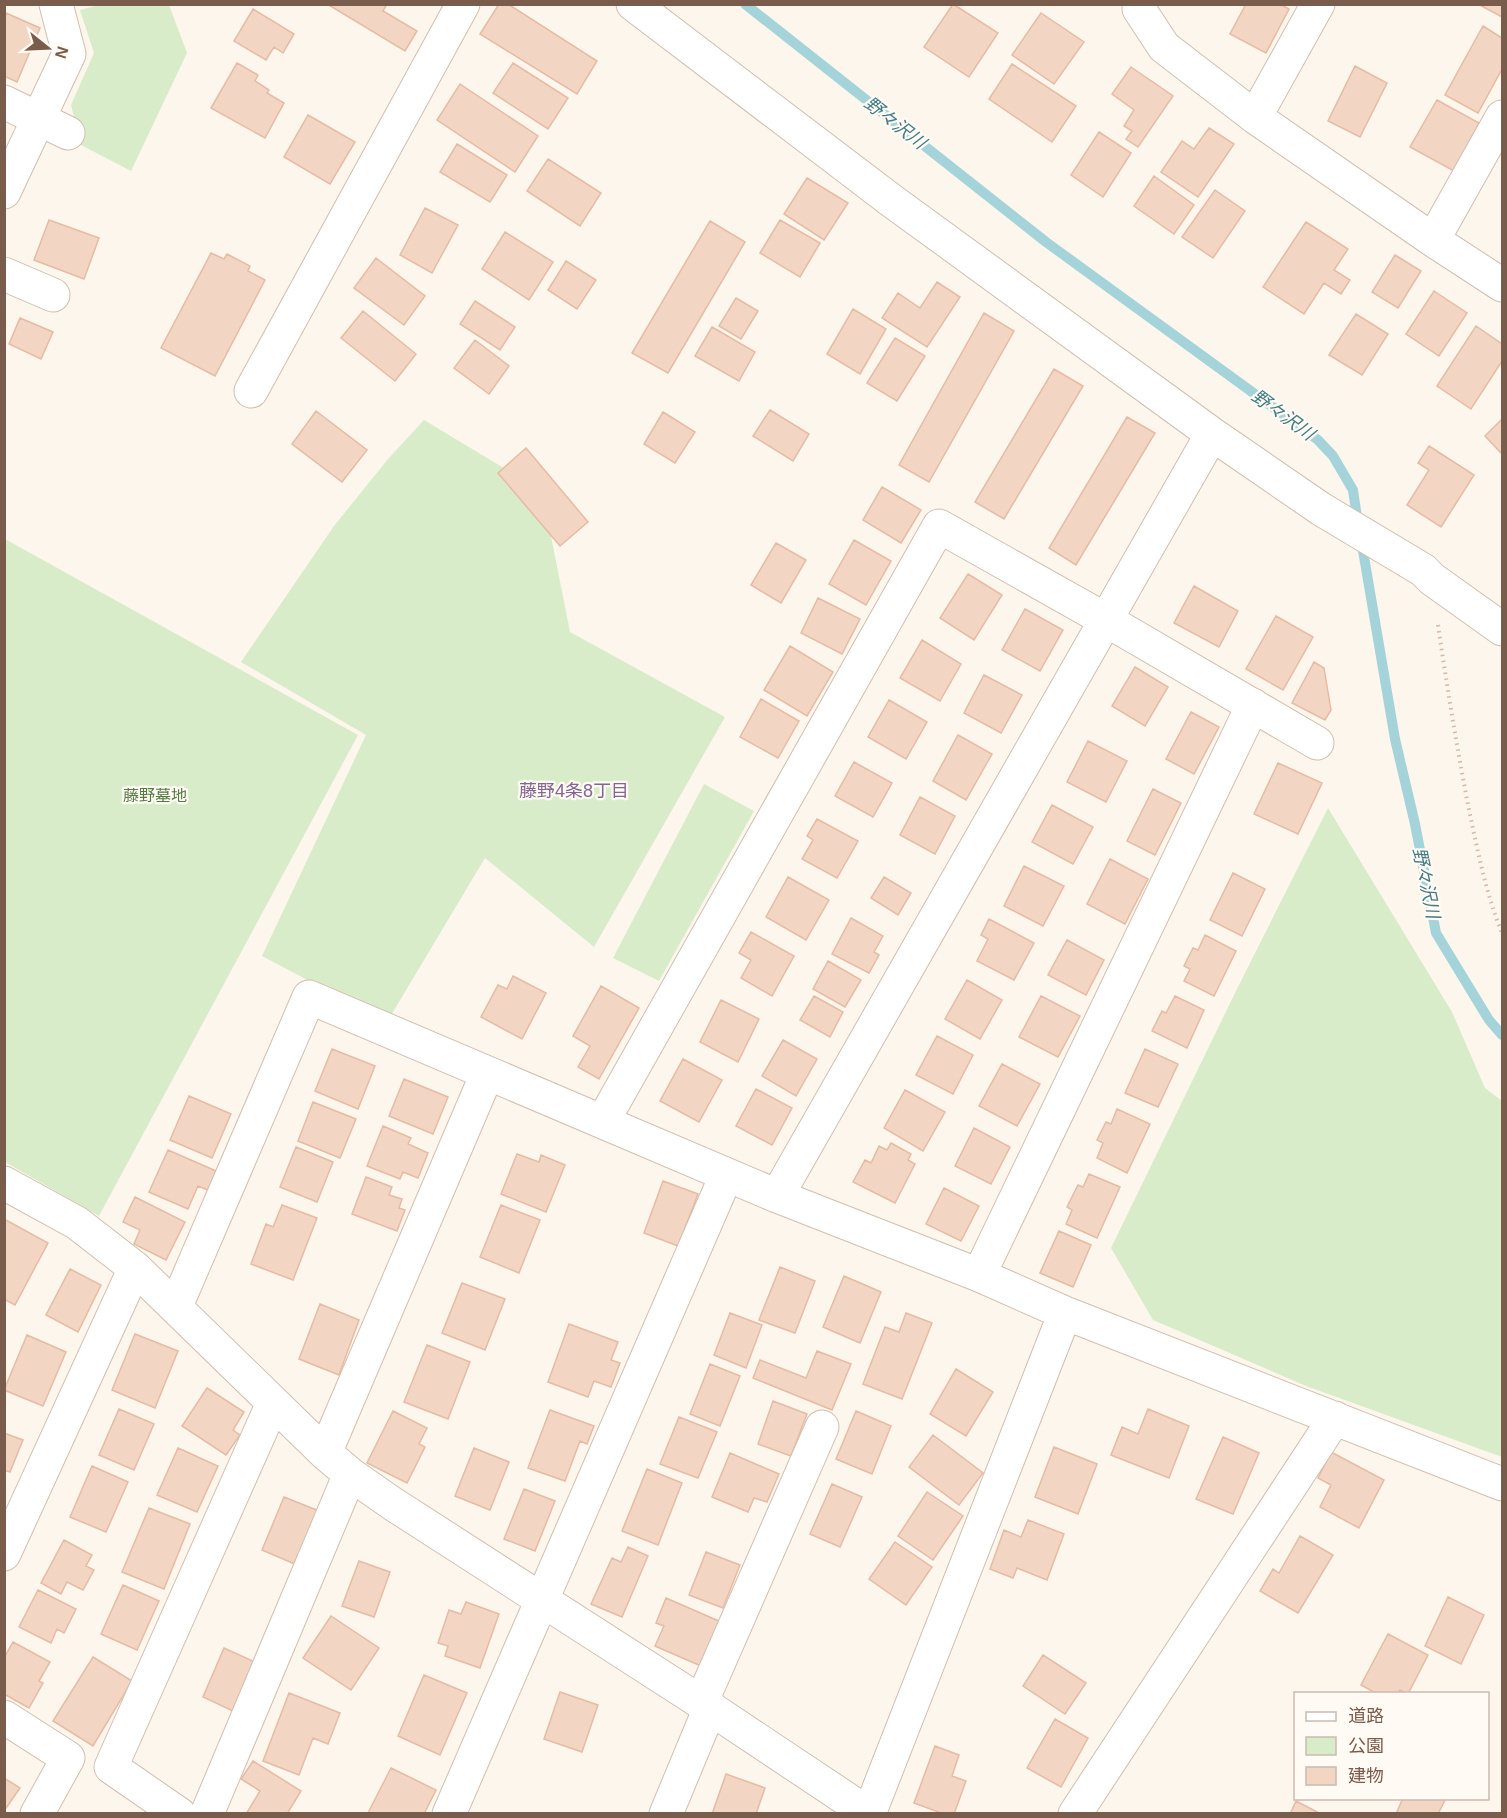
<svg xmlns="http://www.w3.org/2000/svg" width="1507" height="1818" viewBox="0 0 1507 1818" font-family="Helvetica,'Noto Sans JP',sans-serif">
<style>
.green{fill:#d8ecc9}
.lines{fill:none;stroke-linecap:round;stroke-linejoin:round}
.stream{stroke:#a5d3da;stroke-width:10}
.building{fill:#f3d5c3;stroke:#e6bba3;stroke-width:1.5}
.street-casing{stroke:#d1beb0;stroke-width:35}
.path{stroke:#d9b8a5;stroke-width:4;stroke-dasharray:1.5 4.5;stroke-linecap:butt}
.street{stroke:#fff;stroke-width:33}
.labels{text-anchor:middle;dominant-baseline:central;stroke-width:4.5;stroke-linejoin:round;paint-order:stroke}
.park-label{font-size:16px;fill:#537a41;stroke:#fffaf3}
.water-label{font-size:18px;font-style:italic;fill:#437c86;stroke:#fffaf3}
.neighbourhood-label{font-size:18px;fill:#846695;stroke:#fffaf3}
</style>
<rect width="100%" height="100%" fill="#fdf6ec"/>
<path class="green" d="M99 5H169L187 53 131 171 81 145 71 105 94 53 80 10Z
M424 420 542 491 570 632 725 717 594 947 485 858 387 1022 262 956 366 735 241 662 334 526 388 459Z
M5 539 358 735 99 1216 5 1162Z
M704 784 754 811 659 981 613 958Z
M1328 808 1452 1012 1485 1088 1502 1101V1457L1306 1386 1153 1320 1111 1248 1236 991Z"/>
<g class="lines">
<path class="stream" d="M745 4 1046 242 1318 440 1333 456 1353 490 1358 524
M1361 539 1395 739 1415 824 1436 933 1489 1020 1502 1035"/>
</g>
<path class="building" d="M327 4H387L383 11 417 31 405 51Z
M499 4H508L597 61 577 94 480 34Z
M953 4 998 33 969 77 924 47Z
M1246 4H1280L1289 9 1266 53 1230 34Z
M1478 4H1502V17Z
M253 9 294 34 283 53 274 47 266 60 234 41Z
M6 13 40 28 17 82 4 76V17Z
M1041 13 1084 42 1054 84 1012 55Z
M1483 26 1502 38V69L1478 113 1445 95Z
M237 63 258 75 255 81 269 90 267 93 284 103 265 138 211 108Z
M513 63 568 98 548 129 493 93Z
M1012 64 1076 106 1052 142 989 99Z
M1355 66 1387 83 1360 137 1328 121Z
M1131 67 1173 96 1138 147 1126 139 1132 131 1124 126 1134 110 1112 94Z
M460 84 538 136 515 172 437 120Z
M1437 100 1479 123 1454 171 1410 147Z
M308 115 355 142 330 184 284 157Z
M1209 128 1234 144 1198 197 1161 172 1182 141 1194 149Z
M1099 132 1131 153 1103 197 1071 175Z
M457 144 507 175 490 202 440 172Z
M548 159 601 193 580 226 527 191Z
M1154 176 1194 205 1174 234 1134 206Z
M807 178 848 203 824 240 784 214Z
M1215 190 1245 211 1213 258 1182 237Z
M425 208 458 225 432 273 400 255Z
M49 220 99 238 84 279 34 260Z
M780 220 820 243 800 277 760 253Z
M710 221 745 242 668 373 632 353Z
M1306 222 1348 249 1334 270 1350 280 1341 294 1324 283 1304 314 1263 287Z
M505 232 553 262 529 300 482 269Z
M211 253 224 259 227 254 250 266 248 271 265 280 215 376 161 348Z
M1395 255 1421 271 1398 308 1372 292Z
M376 258 425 296 404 325 354 288Z
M566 261 596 280 577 309 548 290Z
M937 282 960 297 927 347 882 318 898 293 920 308Z
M1434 291 1467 313 1439 356 1406 334Z
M736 298 758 311 741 339 719 326Z
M475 301 515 327 500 350 460 324Z
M853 309 886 329 860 374 827 354Z
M363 311 416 354 395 381 341 338Z
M984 313 1014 331 929 482 899 465Z
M1356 314 1388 334 1362 375 1329 355Z
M20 318 53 332 41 359 9 344Z
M1476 326 1502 344V361L1471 409 1437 386Z
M712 327 755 352 739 381 695 356Z
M895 338 925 356 897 401 867 383Z
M475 340 509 366 489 394 454 368Z
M1054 369 1083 386 1004 519 975 502Z
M770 410 809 434 793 461 753 436Z
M316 411 367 450 342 482 292 444Z
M663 412 695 432 675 463 644 444Z
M1127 417 1155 433 1076 565 1049 548Z
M1502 419V454L1485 436Z
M1429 446 1474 475 1441 527 1407 505 1429 470 1418 463Z
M526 448 588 522 560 546 498 473Z
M882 487 921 510 901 543 863 520Z
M854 540 891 561 866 605 829 584Z
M776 543 806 560 781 603 751 585Z
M968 574 1002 595 974 640 940 618Z
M1194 586 1238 611 1219 647 1174 623Z
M818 598 860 619 842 654 801 633Z
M1025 609 1063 630 1040 671 1002 650Z
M1276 616 1313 637 1283 690 1246 669Z
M922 640 961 664 940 701 900 678Z
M790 646 833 672 807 716 764 690Z
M1314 662 1324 668 1331 710 1325 720 1292 703Z
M1135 667 1168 687 1145 726 1112 706Z
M984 675 1022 695 1001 733 964 713Z
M761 699 799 721 778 758 740 737Z
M889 700 927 722 906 759 868 737Z
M1191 712 1219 727 1194 774 1166 759Z
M958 735 992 754 966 800 933 781Z
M1088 741 1127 761 1106 802 1067 782Z
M854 762 892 783 873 817 835 796Z
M1278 763 1322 783 1298 834 1254 814Z
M1153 789 1181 803 1155 855 1127 841Z
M920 797 955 816 935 854 900 835Z
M1052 805 1093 827 1073 864 1032 842Z
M817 819 858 841 837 878 802 859 813 840 807 836Z
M1110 859 1148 879 1125 924 1087 904Z
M1024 866 1064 886 1043 926 1004 906Z
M1233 873 1265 889 1242 936 1210 920Z
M788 877 829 900 806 940 766 917Z
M884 877 911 893 898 915 871 898Z
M851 918 883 936 874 952 879 955 869 973 832 954Z
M989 919 1034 943 1014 980 977 961 988 939 981 935Z
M751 932 794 956 772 996 741 978 751 960 739 953Z
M1205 935 1236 951 1214 996 1184 981 1190 969 1184 966 1193 948 1198 950Z
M1067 940 1104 960 1086 995 1048 975Z
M828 961 861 980 845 1007 813 989Z
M513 976 546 993 522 1039 481 1017 498 985 507 989Z
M967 980 1002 1000 980 1039 945 1019Z
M601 986 639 1008 599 1079 578 1067 590 1046 573 1036Z
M814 996 843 1012 830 1037 800 1020Z
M1041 996 1080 1016 1058 1057 1019 1037Z
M1175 996 1204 1010 1187 1048 1152 1031 1162 1011 1166 1013Z
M721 1000 759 1019 738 1062 700 1042Z
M937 1036 973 1055 953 1094 916 1075Z
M783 1040 817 1059 796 1096 762 1076Z
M332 1049 375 1066 358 1109 315 1091Z
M1145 1049 1178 1064 1158 1107 1125 1093Z
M683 1059 722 1080 699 1122 660 1101Z
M1002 1064 1040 1084 1017 1126 979 1106Z
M404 1079 448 1097 433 1134 389 1116Z
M756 1089 792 1108 772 1145 736 1126Z
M905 1090 945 1112 923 1151 884 1128Z
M189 1096 231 1114 212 1158 170 1140Z
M313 1102 356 1119 340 1158 298 1141Z
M1117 1109 1150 1124 1127 1173 1097 1158 1103 1143 1097 1140 1106 1122 1111 1124Z
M383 1126 411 1138 408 1144 428 1153 418 1178 403 1172 400 1179 367 1166Z
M974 1128 1010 1147 991 1184 955 1166Z
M891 1143 911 1154 908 1160 915 1164 895 1203 853 1182 865 1160 871 1163 879 1146 887 1150Z
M296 1147 333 1162 317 1202 280 1187Z
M168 1150 216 1171 208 1190 198 1186 188 1209 149 1192Z
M517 1154 539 1162 541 1155 565 1165 546 1212 501 1194Z
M1089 1174 1120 1187 1097 1238 1066 1224 1072 1210 1067 1207 1078 1185 1083 1187Z
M366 1177 392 1187 389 1195 402 1199 399 1208 405 1210 397 1231 352 1214Z
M663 1181 698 1194 678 1246 644 1233Z
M944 1188 979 1206 961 1241 926 1224Z
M135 1197 185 1222 166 1260 134 1244 140 1230 123 1222Z
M282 1205 317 1218 293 1280 251 1264 266 1224 273 1227Z
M501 1205 540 1220 519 1273 480 1257Z
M4 1219 48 1243 15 1305 4 1299Z
M1059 1231 1091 1245 1073 1287 1040 1273Z
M780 1267 815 1281 795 1333 759 1320Z
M70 1269 101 1285 78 1332 46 1315Z
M844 1276 881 1292 860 1343 823 1327Z
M462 1283 505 1299 485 1350 442 1333Z
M320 1304 359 1320 339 1375 299 1359Z
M730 1313 762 1325 746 1368 714 1355Z
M906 1313 932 1323 902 1399 863 1384 885 1327 899 1332Z
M569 1324 618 1342 611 1360 620 1363 611 1387 594 1381 588 1397 548 1382Z
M135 1334 178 1351 155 1408 112 1390Z
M27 1335 66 1352 43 1406 4 1390Z
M427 1345 470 1362 448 1419 404 1402Z
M817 1351 851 1364 832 1410 753 1378 760 1360 806 1378Z
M710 1364 740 1376 720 1426 690 1414Z
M956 1369 993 1392 966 1436 930 1414Z
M207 1388 244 1412 233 1430 240 1435 226 1455 182 1426Z
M773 1401 807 1414 791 1456 758 1444Z
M119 1409 154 1424 134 1470 99 1455Z
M1148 1409 1189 1426 1169 1478 1111 1455 1122 1427 1138 1434Z
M550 1410 594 1426 587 1444 580 1441 565 1481 528 1468Z
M393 1411 427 1428 419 1444 425 1447 407 1483 367 1463Z
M856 1411 891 1426 872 1474 836 1459Z
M679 1417 717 1432 698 1478 660 1464Z
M4 1433 23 1440 10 1472 4 1470Z
M933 1435 983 1473 959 1505 909 1467Z
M1223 1437 1259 1453 1233 1514 1196 1499Z
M1054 1447 1097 1464 1078 1514 1035 1497Z
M178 1448 218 1466 197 1512 157 1495Z
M474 1448 509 1462 490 1510 455 1496Z
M1331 1452 1384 1480 1359 1528 1320 1507 1331 1485 1318 1478Z
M730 1453 779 1474 767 1502 754 1498 748 1512 712 1497Z
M92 1466 128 1482 106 1532 70 1517Z
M647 1469 682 1483 658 1545 622 1531Z
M832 1484 862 1497 840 1547 810 1534Z
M524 1489 555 1501 535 1551 504 1539Z
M927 1492 963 1516 933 1560 898 1536Z
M284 1497 319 1511 297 1565 262 1550Z
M149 1508 190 1524 164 1589 122 1572Z
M1028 1520 1064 1534 1047 1580 1017 1568 1013 1578 990 1569 1004 1530 1021 1537Z
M1300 1536 1333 1555 1298 1613 1260 1591 1273 1569 1279 1573Z
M64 1540 92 1555 86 1566 94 1570 83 1590 67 1582 61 1594 41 1583Z
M895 1542 932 1567 906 1605 869 1579Z
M628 1547 648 1556 622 1617 591 1604 612 1558 621 1562Z
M706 1552 740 1565 723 1608 689 1595Z
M359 1561 390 1572 374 1617 342 1606Z
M123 1585 159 1601 137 1650 101 1634Z
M38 1590 76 1609 64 1633 57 1629 51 1643 19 1627Z
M1448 1597 1484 1615 1461 1664 1425 1646Z
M666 1598 721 1622 701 1666 655 1646 664 1626 656 1623Z
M466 1602 499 1614 480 1668 445 1656 448 1646 438 1643 449 1610 461 1614Z
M331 1616 379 1648 351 1690 303 1658Z
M1388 1634 1428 1655 1408 1694 1400 1690 1398 1694H1377L1361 1685Z
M13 1642 50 1662 39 1681 43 1683 29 1708 4 1694V1658Z
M224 1648 257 1663 235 1712 203 1697Z
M1043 1655 1086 1683 1065 1714 1023 1686Z
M93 1657 132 1681 93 1746 53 1721Z
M424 1675 467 1693 440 1755 398 1736Z
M560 1692 598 1705 582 1752 544 1739Z
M289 1693 340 1713 328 1744 313 1738 299 1775 263 1761Z
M1055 1719 1088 1738 1061 1787 1027 1768Z
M935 1746 959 1755 952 1776 966 1781 954 1814H944L914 1803Z
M253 1761 301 1791 287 1814H246L260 1791 241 1779Z
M391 1768 436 1790 424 1814 368 1813Z
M726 1774 765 1788 756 1814H712Z
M4 1778 20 1788 4 1811Z
M1403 1798H1446L1438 1814H1396Z
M1296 1801 1321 1814H1290Z"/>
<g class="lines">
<g class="street-casing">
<path id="street" d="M633 4 892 201 1212 434 1321 509 1423 570 1432 579 1502 629
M1140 4 1139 9 1164 47 1255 117 1433 240 1502 285
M4 102 68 133
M1255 117 1318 4
M4 192 69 54 56 4
M1433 240 1502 117
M4 274 53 295
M251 391 463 4
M603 1121 939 526 1106 620 1317 743
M4 1183 77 1223 135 1268 325 1453 350 1474 393 1504 710 1708 869 1814
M777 1196 1212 434
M979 1275 1253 705
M176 1306 309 997 777 1196 979 1275 1065 1313 1502 1484
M325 1453 487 1074
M4 1554 135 1268
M701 1703 822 1427
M4 1717 68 1758 37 1814
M179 1814 111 1767 273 1403
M207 1814 350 1474
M449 1814 726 1176
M666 1814 710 1708
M869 1814 1065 1313
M1075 1814 1335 1418"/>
</g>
<path class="path" d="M1438 625C1447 687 1457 748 1469 810 1478 852 1486 894 1502 933"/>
<use href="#street" class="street"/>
</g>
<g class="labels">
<g class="park-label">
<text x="155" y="795">藤野墓地</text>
</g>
<g class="water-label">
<text transform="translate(895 123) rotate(38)">野々沢川</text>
<text transform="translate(1283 415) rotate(36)">野々沢川</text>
<text transform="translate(1426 883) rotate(78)">野々沢川</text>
</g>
<g class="neighbourhood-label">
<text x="574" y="791">藤野4条8丁目</text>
</g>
</g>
<rect width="1507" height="1818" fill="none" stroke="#7a5c4d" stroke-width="12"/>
<rect x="1294" y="1692" width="195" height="108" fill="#fffaf3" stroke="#cabbb1" stroke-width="1.5"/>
<rect x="1306" y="1712" width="30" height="9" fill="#ffffff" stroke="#cabbb1" stroke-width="1.5"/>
<text x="1348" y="1722" font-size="18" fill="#7a5c4d">道路</text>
<rect x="1306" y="1737" width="30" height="18" fill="#d8ecc9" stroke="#cabbb1" stroke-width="1.5"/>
<text x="1348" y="1752" font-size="18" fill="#7a5c4d">公園</text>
<rect x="1306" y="1767" width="30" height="18" fill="#f3d5c3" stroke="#cabbb1" stroke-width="1.5"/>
<text x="1348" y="1782" font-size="18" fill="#7a5c4d">建物</text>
<g transform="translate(48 48) rotate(108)" stroke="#fffaf3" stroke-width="4.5" paint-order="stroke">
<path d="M0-4.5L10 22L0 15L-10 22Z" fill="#7a5c4d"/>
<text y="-9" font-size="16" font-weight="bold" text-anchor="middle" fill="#7a5c4d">N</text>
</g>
</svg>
